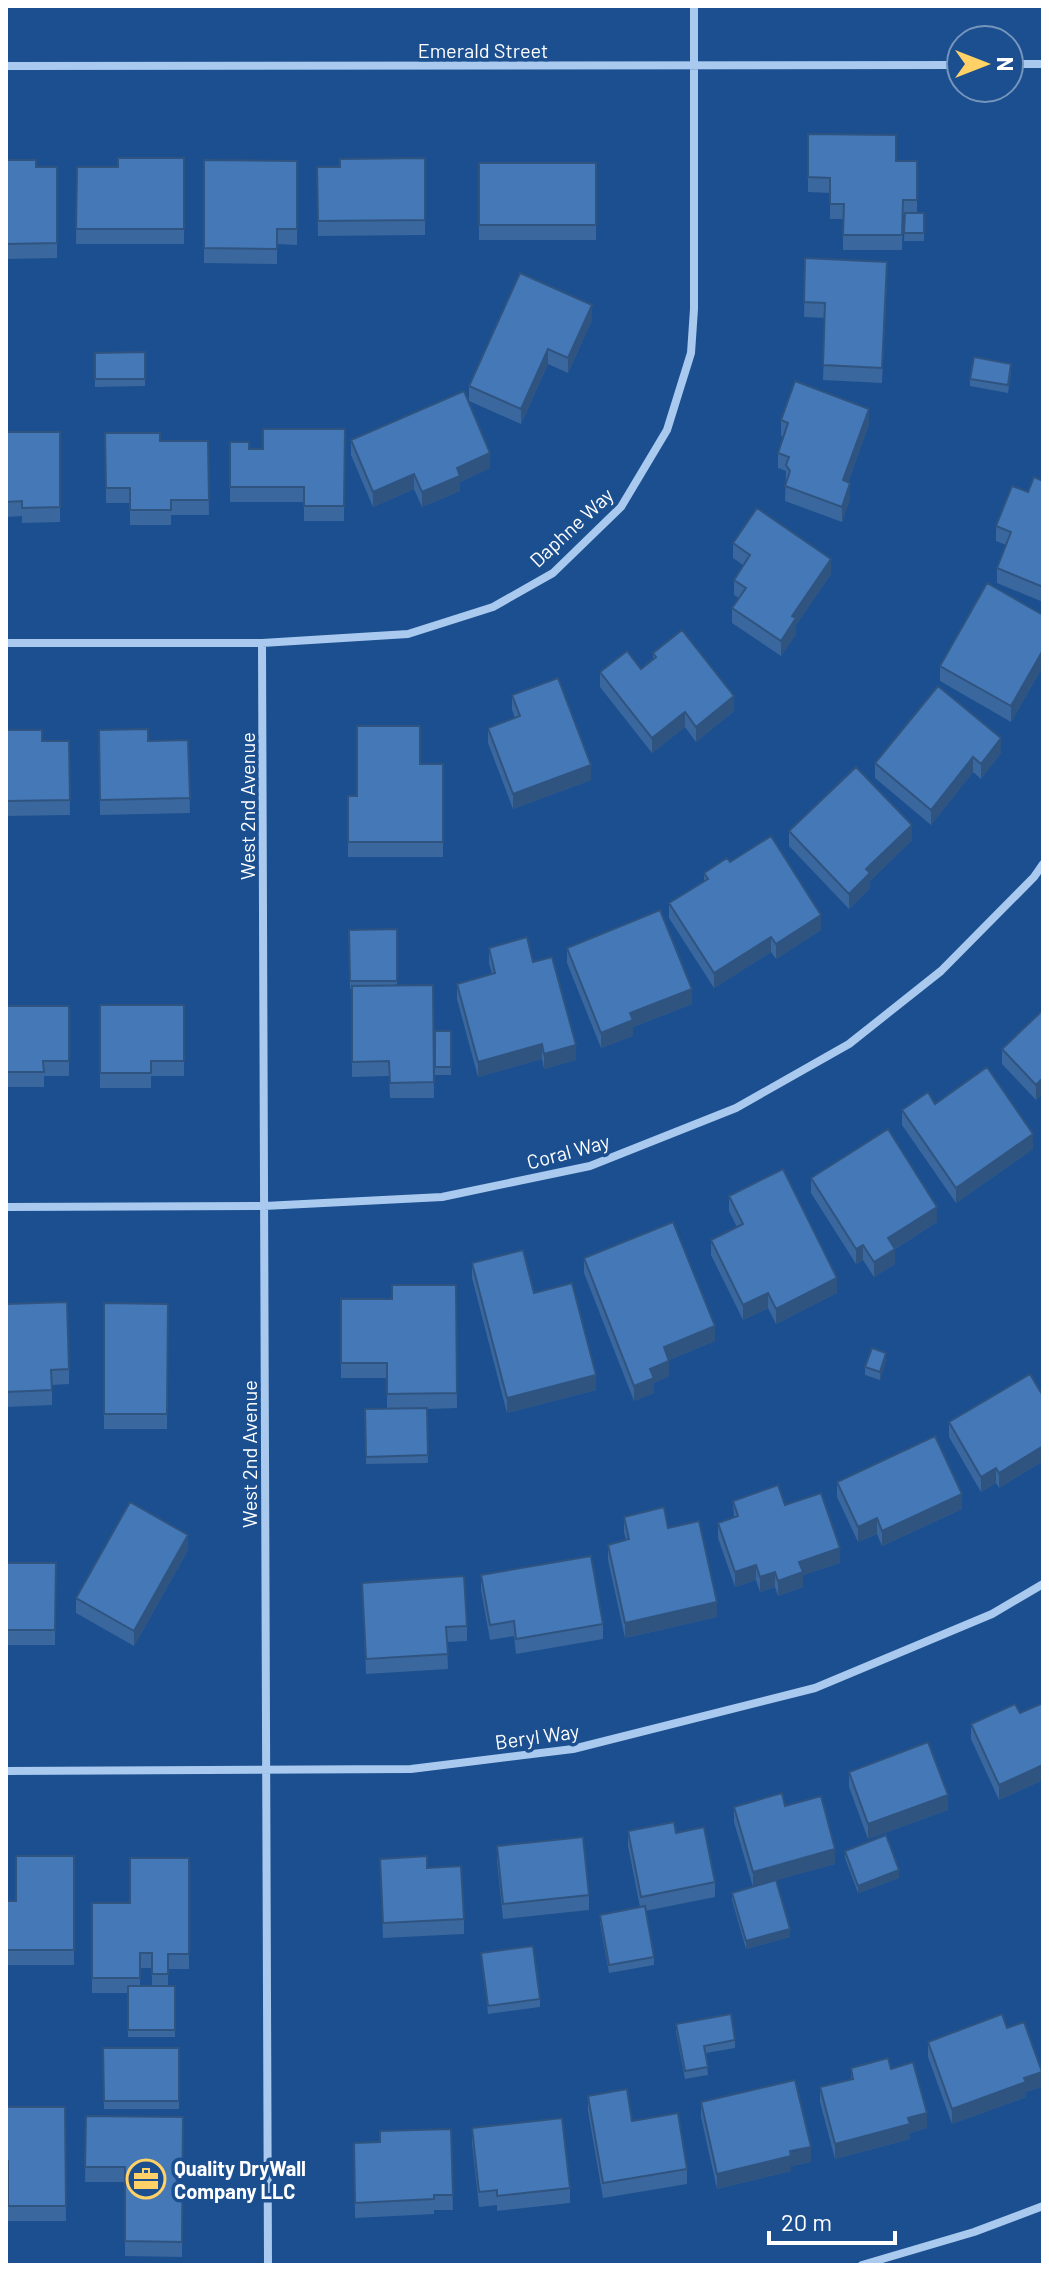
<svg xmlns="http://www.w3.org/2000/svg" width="1049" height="2271" viewBox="0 0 1049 2271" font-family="Barlow,sans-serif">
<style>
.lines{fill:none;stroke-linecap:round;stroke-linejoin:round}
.street{stroke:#a9c9ee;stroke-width:8}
.wall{fill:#3a679d;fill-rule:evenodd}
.shaded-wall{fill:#305480}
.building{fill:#4478b7;stroke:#305480;stroke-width:2}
.labels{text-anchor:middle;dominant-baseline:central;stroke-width:7;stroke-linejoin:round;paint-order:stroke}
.street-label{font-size:20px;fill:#fff;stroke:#1b4f8f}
.poi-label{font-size:20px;font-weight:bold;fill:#fff;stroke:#1b4f8f;text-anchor:start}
</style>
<rect width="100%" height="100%" fill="#1b4f8f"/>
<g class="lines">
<path class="street" d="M1009 64H1043
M6 66 961 65
M6 643H262L408 634 493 607 553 573 621 507 667 430 691 353 694 309V6
M262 643 268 2265
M6 1207 264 1206 442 1197 590 1166 736 1108 849 1044 941 971 1034 877 1043 864
M6 1771 411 1769 573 1749 815 1688 992 1614 1043 1584
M862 2265 974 2232 1043 2206"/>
</g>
<path class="wall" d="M808 134 896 161H917V213H924V241H904L905 215H903L902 250H843V219H830V193L808 192Z
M184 158V244H76L77 167H118Z
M425 158V235L318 236 317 167H340Z
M6 160 36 167H57V258L6 259Z
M204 160 297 161V245L277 244V264L204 263Z
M479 163H596V240H479Z
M805 258 887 277 882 383 823 380 825 318 804 317Z
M592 320 568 373 548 364 521 424 469 401V386Z
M145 352V386L95 387V353Z
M1011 372 1008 393 970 386V379Z
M781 420 869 424 848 482 850 498 842 522 785 501 786 471 778 468V453L784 437 781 436Z
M345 429 344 521H304V502H230V442L249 449H263Z
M6 432H60V522L22 523V516L6 517Z
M105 433 160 441H208L209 515H171V525H130V503H106Z
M351 440 490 468 460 482V491L422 507 414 489 373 507 351 455Z
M1043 445V472L1041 471V456Z
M1043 481V602L997 583V568L1006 545 996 541V526L1028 492Z
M733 543 831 574 796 625V634L781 656 732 623V608L739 598 734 595V580L743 565 733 558Z
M1043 615V668H1042L1011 722 940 681V666Z
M653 653 734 711 696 742 685 727 652 753 600 687V672L641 669 653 659Z
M512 695 591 780 513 809 488 743V728L515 718 512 710Z
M6 730 42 741H69L70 815 6 816Z
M99 730 148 741 188 740 190 813 100 815Z
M1001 753 981 779 973 772 931 825 875 778V763Z
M420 764H443V857H348V796H357Z
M789 831 912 840 870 881V888L849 909 789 846Z
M730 862 821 930 776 959 771 952 714 988 669 918V903L704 881V873Z
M397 929V985H433L434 1098H390L389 1076 352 1077V989H350L349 930Z
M489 948 533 962 576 1060 544 1069 542 1059 478 1077 457 999V984L492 974 489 963Z
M567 948 692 1004 633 1027V1036L601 1048 567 963Z
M100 1005H184V1076H151V1088H100Z
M6 1006H69V1076H44V1087H6Z
M1043 1010V1093L1036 1100 1002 1064V1049Z
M435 1031H451V1075H435Z
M935 1104 1033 1149 956 1203 902 1125V1110Z
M811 1178 937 1222 895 1249V1264L874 1277 863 1260 856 1264 811 1193Z
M729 1196 837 1293 776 1324 768 1308 743 1320 711 1255V1240L737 1227 729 1211Z
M584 1258 715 1341 669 1360V1376L654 1383V1393L634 1401 584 1273Z
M472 1263 534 1293 596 1390 507 1413 472 1278Z
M456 1285 457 1408 427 1409 428 1463 366 1464 365 1409H387V1378H341V1299H392Z
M104 1303 168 1304 167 1429H104Z
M6 1304 69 1369V1384L52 1385V1405L6 1407Z
M886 1360 880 1380 865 1375V1367Z
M1043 1396V1461L999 1488 996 1483 981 1492 949 1437V1422Z
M837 1482 962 1509 882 1546 877 1534 858 1542 837 1497Z
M733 1501 785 1505 840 1563 803 1575V1587L778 1596 775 1587 760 1592 756 1580 735 1587 718 1538V1523L734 1518Z
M624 1517 717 1617 625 1638 608 1560V1545L626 1540 624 1532Z
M188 1550 134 1646 76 1613V1598Z
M6 1563H56L55 1645H6Z
M481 1575 603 1624V1639L516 1654 514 1636 490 1640 481 1590Z
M362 1583 467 1626V1641L447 1642 448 1669 366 1674Z
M1043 1703V1780L999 1800 971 1739V1724L1020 1713Z
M849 1772 948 1810 868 1839 849 1787Z
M785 1806 835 1864 776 1880 790 1937 746 1949 732 1900V1893L753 1887 734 1822V1807Z
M628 1831 676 1833 715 1882V1897L645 1911 654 1957V1965L609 1973 600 1923V1915L640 1907 628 1846Z
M497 1846 589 1895V1910L503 1919 497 1861Z
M845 1851 899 1878 858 1893 845 1858Z
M74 1856V1965H6V1901H16Z
M189 1858V1969H168V1986H175V2037H128V1993H92V1903H130ZM140 1968H152V1986H140Z
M380 1859 427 1868 464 1919V1934L383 1938Z
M481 1953 540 1999V2007L488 2014Z
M1043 2000V2020L1041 2016V2001Z
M676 2024 735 2040V2048L706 2053 708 2075 685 2079 676 2032Z
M1007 2028 1042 2087 1026 2092V2097L952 2124 928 2057V2042Z
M103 2048H179V2109H104Z
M851 2068 891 2069 927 2128 910 2133V2139L835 2159 820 2102V2087L851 2079Z
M588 2096 687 2169V2184L603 2198 588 2111Z
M701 2102 811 2162 791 2166V2171L717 2189 701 2117Z
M6 2107H65L66 2221H8V2176H6Z
M86 2116 183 2117 182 2257 125 2256V2182H85Z
M472 2128 570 2188V2203L497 2211V2205L479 2207 472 2143Z
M451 2129 453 2210H434V2214L355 2218 354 2143 380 2142Z"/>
<path class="shaded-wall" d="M592 305V320L568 373V358Z
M548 349V364L521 424V409Z
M869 409V424L843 495V480Z
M490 453V468L460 482V491L422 507V492L457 468Z
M414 474V489L373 507V492Z
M850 483V498L842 522V507Z
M831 559V574L796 625V634L781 656V641L792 616Z
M1042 652V668L1011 722V706Z
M734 696V711L696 742V727Z
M685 712V727L652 753V738Z
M1001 738V753L981 779V764Z
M973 757V772L931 825V810Z
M591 765V780L513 809V794Z
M912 825V840L870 881V888L849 909V894L866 869Z
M821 915V930L776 959V944Z
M771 937V952L714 988V973Z
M692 989V1004L633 1027V1036L601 1048V1033L630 1013Z
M542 1044V1059L478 1077V1062Z
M576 1045V1060L544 1069V1054Z
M1043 1078V1093L1036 1100V1085Z
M1033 1134V1149L956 1203V1188Z
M937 1207V1222L888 1253V1238Z
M863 1245V1260L856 1264V1249Z
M895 1249V1264L874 1277V1262Z
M837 1278V1293L776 1324V1309Z
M768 1293V1308L743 1320V1305Z
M715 1326V1341L664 1362V1347Z
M886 1353V1360L880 1380V1372Z
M669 1361V1376L654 1383V1393L634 1401V1386L650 1369Z
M596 1375V1390L507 1413V1398Z
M1043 1446V1461L999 1488V1473Z
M996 1468V1483L981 1492V1477Z
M962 1494V1509L882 1546V1531Z
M877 1518V1534L858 1542V1527Z
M188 1535V1550L134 1646V1631Z
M840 1548V1563L803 1575V1587L778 1596V1581L799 1562Z
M756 1565V1580L735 1587V1572Z
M775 1572V1587L760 1592V1577Z
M717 1602V1617L625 1638V1623Z
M1043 1765V1780L999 1800V1785Z
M948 1795V1810L868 1839V1824Z
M835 1849V1864L753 1887V1872Z
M899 1870V1878L858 1893V1886Z
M790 1929V1937L746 1949V1941Z
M1042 2072V2087L1026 2092V2097L952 2124V2109L1024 2078Z
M927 2113V2128L910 2133V2139L835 2159V2144L908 2118Z
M811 2147V2162L791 2166V2171L717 2189V2174Z"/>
<path class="building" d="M808 134 896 135V161H917V200H903L902 235H843L844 204H830V178L808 177Z
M118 158H184V229H76L77 167H118Z
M425 158V220L318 221 317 167H340V159Z
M6 160H36V167H57V243L6 244Z
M204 160 297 161V229H277V249L204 248Z
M479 163H596V225H479Z
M905 213H924V233H904Z
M805 258 887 262 882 368 823 365 825 303 804 302Z
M520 273 592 305 568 358 548 349 521 409 469 386Z
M145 352V379H95V353Z
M974 357 1011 364 1008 385 970 379Z
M795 381 869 409 843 480 850 483 842 507 785 486 790 471 786 465 789 457 778 453 788 423 781 420Z
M464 391 490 453 457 468 460 476 422 492 414 474 373 492 351 440Z
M263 429H345L344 506H304V487H230V442H249V449H263Z
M6 432H60V507L22 508V501L6 502Z
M105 433H160V441H208L209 500H171V510H130V488H106Z
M1034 477 1043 481V587L997 568 1011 532 996 526 1012 486 1028 492Z
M757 508 831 559 792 616 796 618 781 641 732 608 746 588 734 580 750 555 733 543Z
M987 583 1043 615V653L1042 652 1011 706 940 666Z
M682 630 734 696 696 727 685 712 652 738 600 672 627 651 641 669 656 657 653 653Z
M558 678 591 765 513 794 488 728 520 716 512 695Z
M938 686 1001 738 981 764 973 757 931 810 875 763Z
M357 726H420V764H443V842H348V796H357Z
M148 729V741L188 740 190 798 100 800 99 730Z
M6 730H42V741H69L70 800 6 801Z
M856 767 912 825 866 869 870 873 849 894 789 831Z
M771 836 821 915 776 944 771 937 714 973 669 903 708 879 704 873 727 858 730 862Z
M660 910 692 989 630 1013 633 1020 601 1033 567 948Z
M397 929V981H350L349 930Z
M527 937 533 962 552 957 576 1045 544 1054 542 1044 478 1062 457 984 495 973 489 948Z
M433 985 434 1082 390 1083 389 1061 352 1062V986Z
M100 1005H184V1061H151V1073H100Z
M6 1006H69V1061H43L44 1072H6Z
M1043 1010V1078L1036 1085 1002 1049Z
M435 1031H451V1067H435Z
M987 1067 1033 1134 956 1188 902 1110 928 1092 935 1104Z
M888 1129 937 1207 888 1238 895 1249 874 1262 863 1245 856 1249 811 1178Z
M783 1169 837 1278 776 1309 768 1293 743 1305 711 1240 743 1224 729 1196Z
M673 1222 715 1326 664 1347 669 1361 650 1369 654 1378 634 1386 584 1258Z
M523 1250 534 1293 572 1283 596 1375 507 1398 472 1263Z
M392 1285H456L457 1393 387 1394V1363H341V1299H392Z
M67 1302 69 1369 51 1370 52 1390 6 1392V1304Z
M104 1303 168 1304 167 1414H104Z
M872 1348 886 1353 880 1372 865 1367Z
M1030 1374 1043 1396V1446L999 1473 996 1468 981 1477 949 1422Z
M427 1408 428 1455 366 1457 365 1409Z
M935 1436 962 1494 882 1531 877 1518 858 1527 837 1482Z
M778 1485 785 1505 821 1493 840 1548 799 1562 803 1572 778 1581 775 1572 760 1577 756 1565 735 1572 718 1523 738 1516 733 1501Z
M130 1502 188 1535 134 1631 76 1598Z
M664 1507 668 1528 699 1521 717 1602 625 1623 608 1545 629 1539 624 1517Z
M591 1556 603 1624 516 1639 514 1621 490 1625 481 1575Z
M6 1563H56L55 1630H6Z
M464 1576 467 1626 446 1627 448 1654 366 1659 362 1583Z
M1043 1703V1765L999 1785 971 1724 1015 1704 1020 1713Z
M928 1742 948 1795 868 1824 849 1772Z
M782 1793 785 1806 821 1796 835 1849 753 1872 734 1807Z
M674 1822 676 1833 704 1827 715 1882 641 1897 628 1831Z
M886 1835 899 1870 858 1886 845 1851Z
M583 1837 589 1895 503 1904 497 1846Z
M16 1856H74V1950H6V1901H16Z
M427 1856V1868L461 1866 464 1919 383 1923 380 1859Z
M130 1858H189V1954H168V1974H152V1953H140V1978H92V1903H130Z
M776 1880 790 1929 746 1941 732 1893Z
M645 1906 654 1957 609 1965 600 1915Z
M533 1946 540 1999 488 2006 481 1953Z
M128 1986H175V2030H128Z
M731 2014 735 2040 704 2046 708 2067 685 2071 676 2024Z
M1002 2014 1007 2028 1024 2022 1042 2072 1024 2078 1026 2082 952 2109 928 2042Z
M103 2048H179V2101H104Z
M888 2058 891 2069 913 2062 927 2113 908 2118 910 2124 835 2144 820 2087 853 2079 851 2068Z
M795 2080 811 2147 790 2151 791 2156 717 2174 701 2102Z
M627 2089 632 2121 678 2113 687 2169 603 2183 588 2096Z
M6 2107H65L66 2206H8V2161H6Z
M86 2116 183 2117 182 2242 125 2241V2167H85Z
M562 2118 570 2188 497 2196V2190L479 2192 472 2128Z
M451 2129 453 2195H434V2199L355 2203 354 2143 380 2142V2131Z"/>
<defs>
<g id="office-ring" transform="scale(2)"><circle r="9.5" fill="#1b4f8f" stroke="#ffd166" stroke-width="1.5"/><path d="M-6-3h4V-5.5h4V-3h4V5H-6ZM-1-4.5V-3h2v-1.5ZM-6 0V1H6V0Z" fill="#ffd166"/></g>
</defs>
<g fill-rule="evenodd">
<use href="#office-ring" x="146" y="2179"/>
</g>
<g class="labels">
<g class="street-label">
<text x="483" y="50">Emerald Street</text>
<text transform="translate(571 527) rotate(-43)">Daphne Way</text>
<text transform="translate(247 806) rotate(-90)">West 2nd Avenue</text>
<text transform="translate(568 1151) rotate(-15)">Coral Way</text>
<text transform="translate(249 1454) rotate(-90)">West 2nd Avenue</text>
<text transform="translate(537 1736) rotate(-8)">Beryl Way</text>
</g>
<g class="poi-label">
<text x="174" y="2168">Quality DryWall<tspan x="174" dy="23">Company LLC</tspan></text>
</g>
</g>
<rect width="1049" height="2271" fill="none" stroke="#ffffff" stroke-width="16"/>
<g transform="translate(985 64) rotate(90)"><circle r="38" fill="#1b4f8f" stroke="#7695bc" stroke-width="2"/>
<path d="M0-6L14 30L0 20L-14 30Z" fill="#ffd166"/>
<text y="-12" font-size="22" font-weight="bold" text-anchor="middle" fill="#ffffff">N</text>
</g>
<path d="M769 2231v12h126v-12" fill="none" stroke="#ffffff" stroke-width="4"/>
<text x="781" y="2231" font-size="24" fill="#ffffff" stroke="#1b4f8f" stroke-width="6" paint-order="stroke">20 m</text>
</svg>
